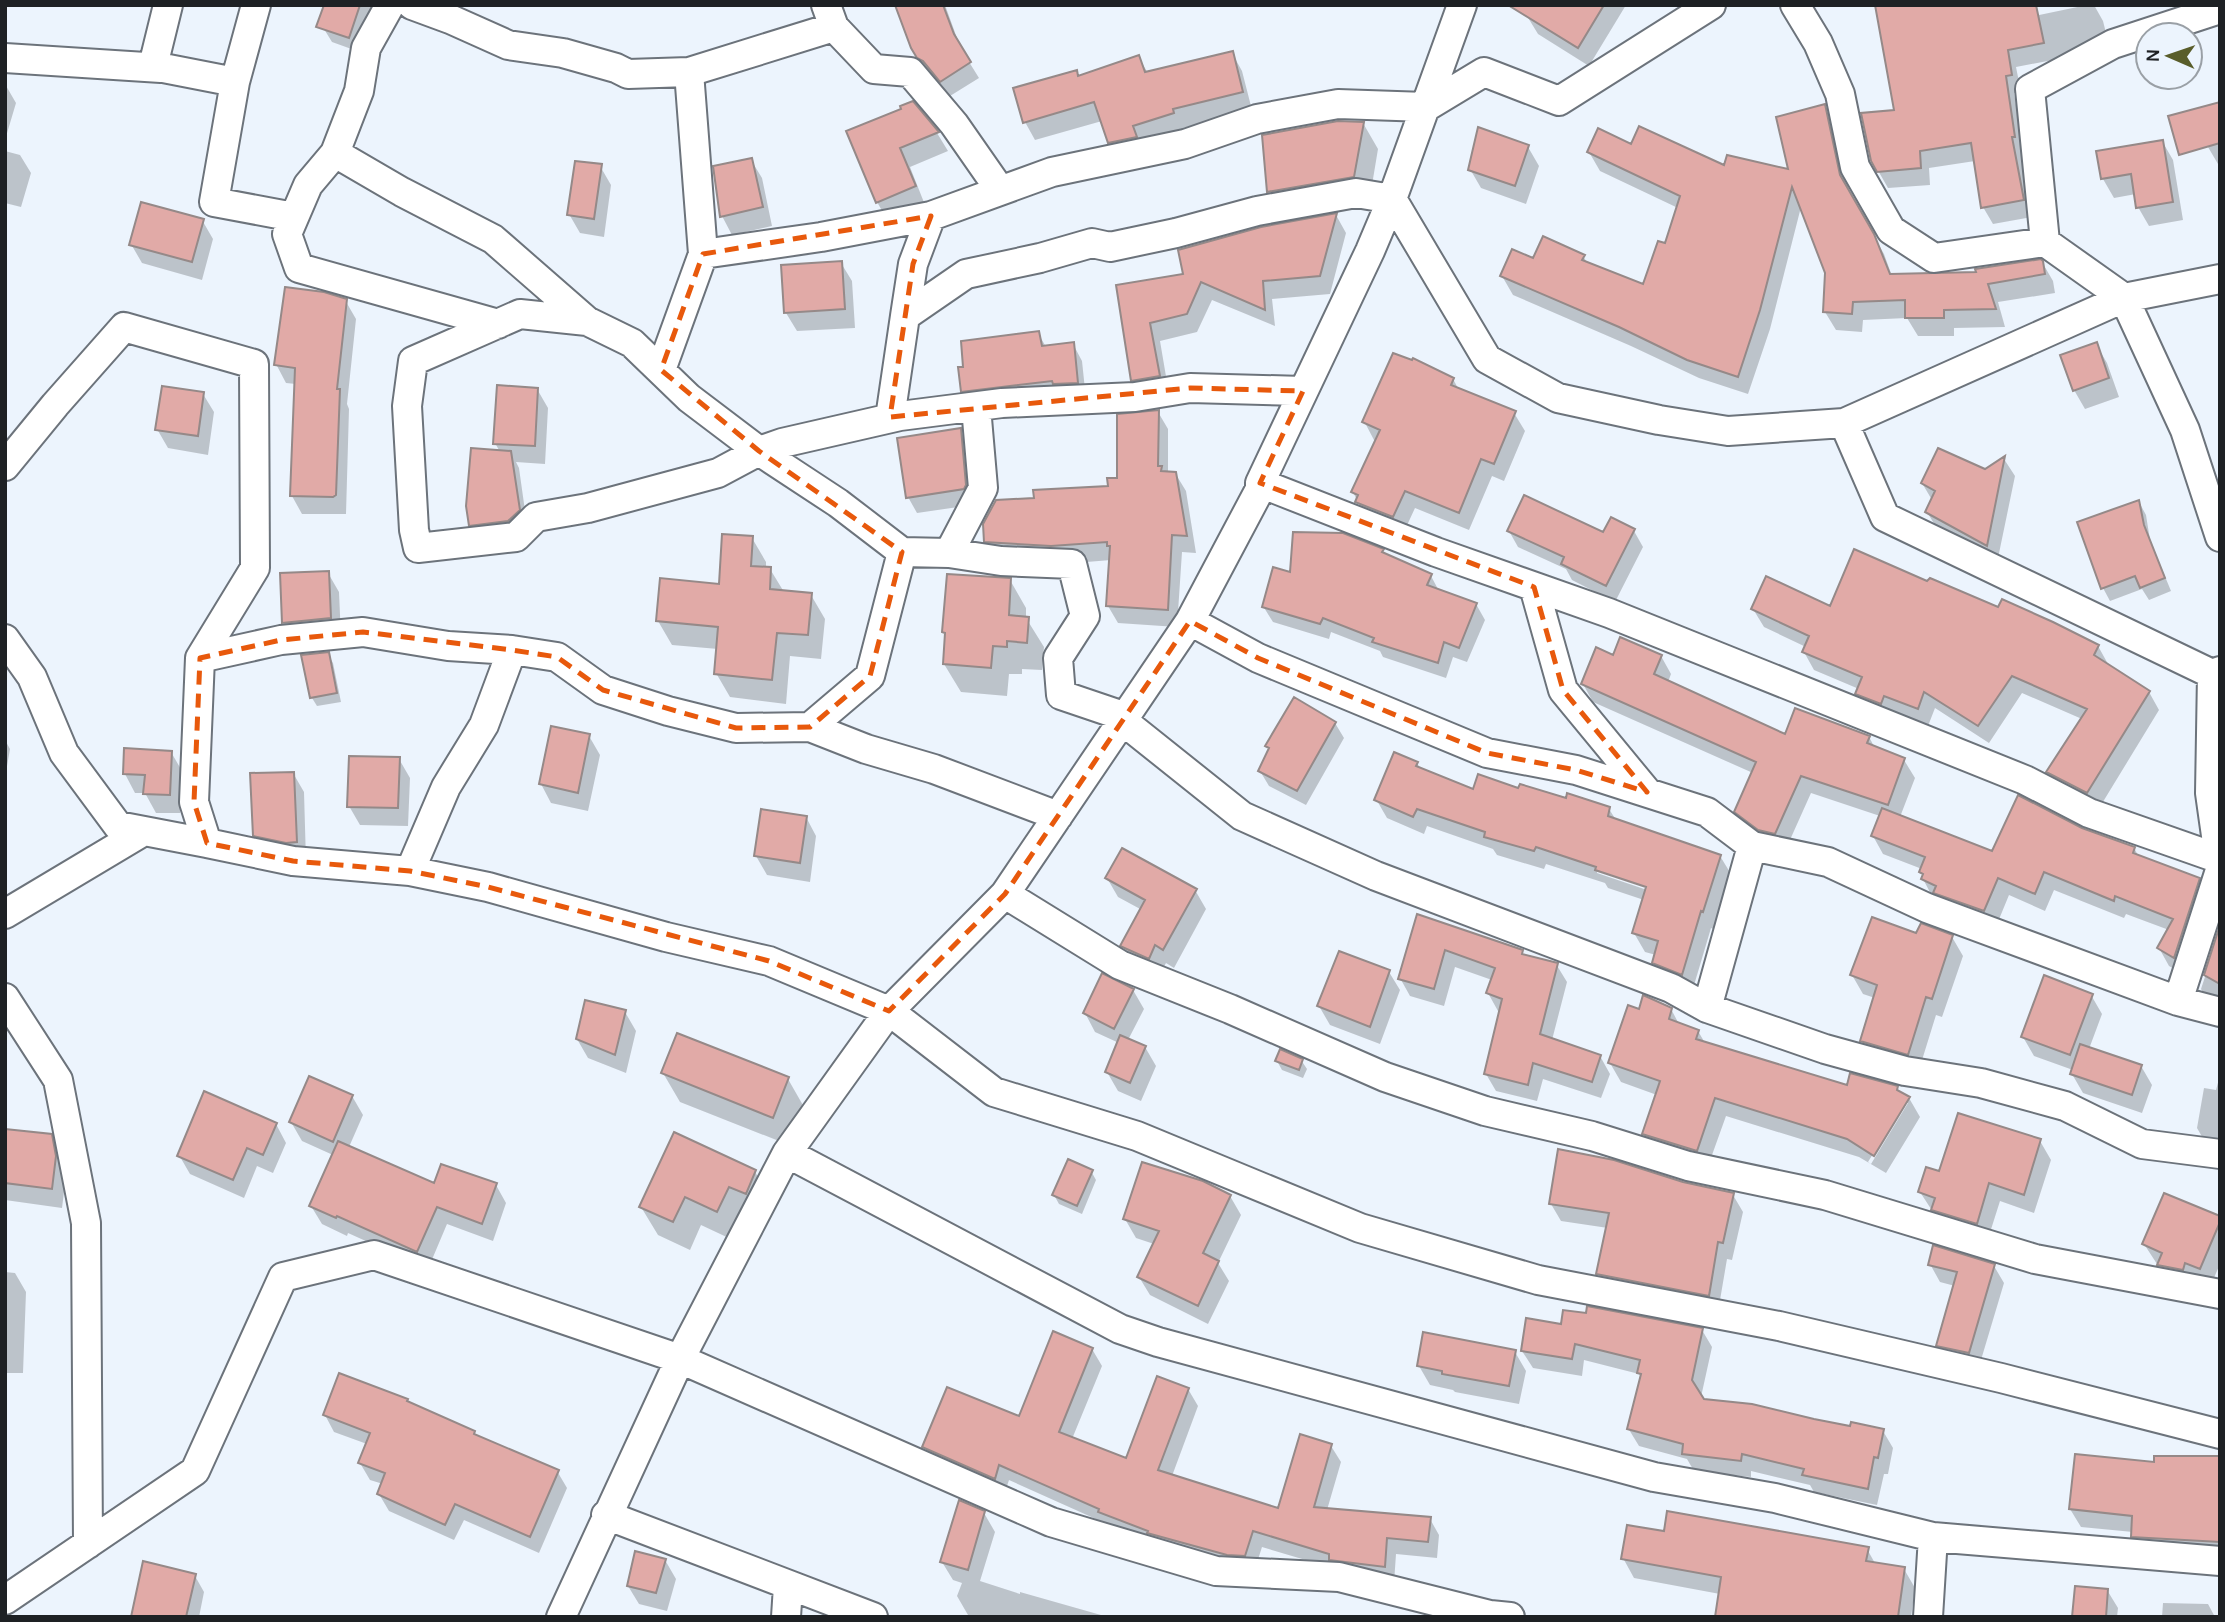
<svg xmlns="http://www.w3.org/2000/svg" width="2225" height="1622" viewBox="0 0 2225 1622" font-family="Karla,sans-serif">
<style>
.shadow{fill:#0003;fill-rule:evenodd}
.building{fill:#e1aaa7;stroke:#958988;stroke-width:2}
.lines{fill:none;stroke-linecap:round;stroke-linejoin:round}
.street-casing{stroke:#6c737b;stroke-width:32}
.street{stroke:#fff;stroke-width:28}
.marked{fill:none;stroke:#e8590c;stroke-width:5;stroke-dasharray:14 9;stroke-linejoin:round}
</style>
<rect width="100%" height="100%" fill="#ecf4fd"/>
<path class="shadow" d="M332 5H388L380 17 370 12 357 51 332 42 324 29Z
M897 5H945L961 49 979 78 950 96 933 76 928 73 912 47Z
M1533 5H1626L1589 66 1538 34 1527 16Z
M2087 5H2094L2103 21 2110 49 2016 67 2021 92 2014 93 2024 153 2021 154 2032 217 1993 224 1983 207 1975 161 1929 168 1930 185 1888 188 1872 160 1896 112 2016 20Z
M1232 53 1242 71 1252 110 1183 128 1184 131 1120 161 1109 143 1102 121 1035 140 1025 122 1076 72 1079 77 1138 57 1148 73Z
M5 84 16 103 5 140Z
M912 103 937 133 948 151 910 167 925 205 888 221 877 202 903 110Z
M2220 103V164H2218L2208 147Z
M1824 106 1835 124 1850 195 1884 254 1892 276 1978 274 2042 262 2053 281 2055 293 1998 302 2005 327 1954 328V336H1918L1907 318 1863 320 1862 332 1836 330 1825 312 1827 272 1801 207 1770 329 1748 394 1699 378 1631 346 1513 295 1502 276 1534 260 1583 256 1588 264 1645 286 1666 245 1678 208 1600 171 1589 152 1632 146 1725 168 1791 171Z
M1363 123 1378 149 1369 203 1284 218 1269 192 1264 136Z
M2162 141 2173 160 2183 220 2149 226 2138 207 2136 194 2114 198 2103 179 2098 152Z
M1528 147 1539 166 1526 204 1481 188 1470 169Z
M5 151 20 155 31 173 21 207 5 203Z
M751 160 762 178 772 226 732 235 722 216Z
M600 166 611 185 604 237 580 233 569 214Z
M1336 215 1346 233 1330 294 1272 299 1275 326 1212 300 1197 332 1160 341 1169 394 1143 398 1133 380 1118 286 1186 275Z
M202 220 213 239 202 280 142 263 131 244Z
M841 263 852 281 855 328 797 331 786 313Z
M345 300 356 319 347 404 349 409 346 514H302L292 496 296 384 286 383 276 364Z
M1038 333 1046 347 1073 344 1082 361 1086 399 972 407 962 391Z
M2096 344 2107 363 2119 397 2085 409 2074 390Z
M1453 379 1459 390 1514 413 1525 431 1504 481 1492 476 1469 530 1415 508 1403 534 1367 520 1353 492 1377 441 1374 440 1364 421Z
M537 389 548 408 545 464 516 462 519 468 527 525 479 540 471 525 500 452 495 443Z
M203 394 214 412 208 455 168 448 157 429Z
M1158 412 1168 429V473H1175L1186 491 1196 553 1182 552 1177 627 1118 623 1108 606 1111 560 1062 564 996 559 986 541 1036 500 1109 487 1119 480Z
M960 430 969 446 972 505 917 513 908 497Z
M2004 459 2015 476 1997 563 1938 530 1927 512 1932 500 1922 483 1985 471Z
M2139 502 2146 515 2150 540 2171 591 2149 600 2142 589 2110 601 2103 588 2079 523Z
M1509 531 1604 534 1634 531 1643 547 1615 602 1572 580 1566 569 1518 547Z
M752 538 766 562V568L770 569 784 592 811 595 825 619 821 659 790 656 786 704 730 697 716 673 718 649 672 645 658 621 720 586Z
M1382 551 1385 556 1431 576 1439 591 1476 604 1485 620 1467 662 1453 657 1446 678 1383 657 1380 651 1331 632 1329 639 1273 622 1263 606 1292 574Z
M328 573 339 592 341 637 294 641 284 623Z
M1010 580 1026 608V618L1044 647 1042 670 1022 669V674H1009L1007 696 961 692 944 664 947 637 944 632Z
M1927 583 2098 646 2108 664 2149 692 2159 710 2098 810 2059 790 2049 772 2082 719 2022 693 1989 743 1935 708 1928 726 1868 712 1857 694 1859 689 1814 670 1804 652 1806 647 1764 627 1753 609 1830 608Z
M328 654 333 663 341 702 317 706 312 698 304 656Z
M1661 656 1671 674 1668 682 1786 736 1869 737 1875 748 1904 760 1915 778 1900 817 1993 853 2081 829 2134 848 2139 857 2188 876 2199 894 2185 975 2169 966 2159 948 2169 930 2126 914 2124 918 2054 890 2045 911 2009 895 1995 929 1933 898 1923 879 1922 869 1883 854 1873 836 1880 816 1811 793 1785 851 1747 830 1736 812 1753 773 1593 702 1583 684 1614 657Z
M1335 723 1344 738 1306 805 1269 786 1260 771 1270 751 1267 746Z
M589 736 600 755 588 811 551 803 541 784Z
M5 740 10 749 6 772H5Z
M171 752 182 771 180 813H156L145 793H135L125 774Z
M399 759 410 778 408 826 360 825 349 806Z
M1417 763 1421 770 1474 792 1519 790 1609 809 1616 820 1720 856 1731 874 1713 929 1711 928 1692 992 1665 981 1654 963 1656 955 1645 952 1634 933 1644 900 1608 888 1605 883 1546 864 1544 869 1497 855 1493 849 1427 826 1424 834 1387 818 1376 799ZM1597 869 1654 888 1653 892 1597 873Z
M293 773 304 792 306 861 266 854 255 835Z
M806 817 816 836 810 882 767 875 756 856Z
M1107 878 1195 890 1206 909 1174 968 1166 963 1159 976 1133 964 1122 945 1142 910 1118 897Z
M1418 916 1522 952 1525 956 1556 964 1567 982 1552 1040 1600 1056 1610 1074 1601 1098 1543 1079 1537 1101 1496 1091 1486 1074 1501 1012 1498 1011 1488 993 1492 980 1455 967 1444 1006 1410 996 1400 978Z
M2220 931V1008L2211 1006 2201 989Z
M1917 936 1952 937 1963 956 1942 1017 1936 1015 1918 1073 1873 1060 1862 1041 1875 998 1863 994 1852 975Z
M1389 972 1400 990 1380 1044 1330 1025 1319 1006Z
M1133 990 1144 1009 1128 1040 1145 1047 1156 1066 1141 1101 1118 1091 1107 1072 1119 1043 1095 1032 1085 1013Z
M2091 995 2102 1014 2089 1049 2141 1066 2152 1085 2142 1113 2083 1093 2072 1074 2073 1070 2034 1056 2023 1037Z
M1671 1009 1680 1026 1698 1031 1705 1043 1848 1087 1897 1088 1900 1093 1909 1098 1920 1117 1886 1173 1859 1157 1726 1116 1707 1169 1655 1153 1644 1134 1657 1095 1621 1082 1610 1063 1640 1011ZM1904 1103H1908L1871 1164 1868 1162Z
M625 1012 636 1031 626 1073 588 1058 577 1039Z
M1301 1060 1307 1069 1303 1078 1282 1070 1277 1061Z
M663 1073 788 1079 804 1107 789 1145 680 1102Z
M2220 1075V1149L2208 1147 2197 1128 2204 1088 2216 1090Z
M352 1096 363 1115 349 1147 435 1186 496 1185 506 1203 493 1241 447 1224 428 1269 348 1233 347 1236 322 1224 311 1206 333 1155 302 1141 291 1122Z
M276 1124 286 1143 273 1173 257 1166 244 1198 190 1174 179 1155Z
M5 1130 51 1136 62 1155 66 1176 62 1208 5 1200Z
M2040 1141 2051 1160 2034 1213 2000 1201 1987 1242 1944 1229 1920 1192 1940 1173Z
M1091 1171 1096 1180 1082 1214 1059 1204 1054 1195Z
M755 1172 772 1200 733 1240 701 1225 690 1250 658 1235 641 1207Z
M1683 1184 1733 1195 1743 1212 1732 1260 1727 1259 1718 1312 1608 1291 1598 1274 1608 1228 1561 1221 1551 1204Z
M1230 1196 1241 1215 1218 1263 1229 1281 1208 1324 1150 1295 1139 1277 1154 1244 1136 1238 1125 1219Z
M2220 1218V1264L2210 1287 2170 1284 2144 1244Z
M1930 1264 1994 1266 2004 1283 1978 1370 1948 1363 1938 1345 1955 1286 1940 1282Z
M5 1272 15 1273 26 1292 23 1373H5Z
M1562 1326 1702 1330 1712 1347 1701 1397 1703 1401 1814 1421 1883 1431 1893 1448 1888 1474H1884L1877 1505 1814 1492 1810 1485 1751 1471V1477L1694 1471 1687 1459 1639 1446 1628 1428 1642 1378 1639 1374 1584 1360 1582 1376 1533 1368 1522 1351Z
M1092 1349 1102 1366 1072 1439 1127 1460 1188 1389 1198 1406 1172 1476 1279 1510 1331 1446 1341 1462 1327 1510 1430 1519 1439 1535 1437 1558 1396 1554 1394 1583 1336 1569 1262 1547 1254 1572 1107 1524 1009 1480 1004 1495 934 1463 924 1446 1020 1418Z
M1515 1352 1526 1371 1519 1404 1455 1392 1453 1390 1430 1385 1419 1366Z
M407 1400 408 1403 474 1433 476 1437 557 1471 567 1488 539 1553 464 1520 454 1540 389 1511 379 1494 383 1484 370 1480 360 1463 367 1444 334 1432 325 1415Z
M2220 1459V1558L2143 1554 2133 1536V1532L2081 1527 2070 1509 2156 1464Z
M984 1513 995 1532 980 1581 1020 1594V1592L1108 1617H974L968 1615 957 1596 962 1583 953 1580 942 1562Z
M1665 1533 1867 1549 1876 1565 1904 1569 1915 1588 1911 1617H1717L1720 1594 1634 1578 1623 1558Z
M665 1560 676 1579 667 1611 639 1604 628 1586Z
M195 1576 204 1592 199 1617H131L132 1611Z
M2107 1590 2118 1608 2117 1617H2074Z
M2163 1603 2208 1604 2215 1617H2162Z"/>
<path class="building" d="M324 5H360L349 38 316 27Z
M895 5H943L954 34 971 62 940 82 923 61 917 58 911 48Z
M1508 5H1604L1578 48Z
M1875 5H2036L2044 43 2008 50 2012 75 2006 76 2015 137H2012L2024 200 1981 208 1971 143 1920 151 1921 168 1877 172 1871 161 1861 113 1894 110Z
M1233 51 1243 92 1173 109 1174 113 1133 126 1137 137 1108 143 1094 102 1023 123 1013 88 1077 70 1078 76 1139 55 1145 72Z
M913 101 939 132 900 148 916 186 876 203 846 131 901 109 900 106Z
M2220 102V143L2179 155 2168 116Z
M1825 104 1840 175 1874 234 1890 274 1976 272 1975 269 2041 259 2043 261 2045 274 1988 284 1996 309 1944 310V318H1905V300L1853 302 1852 314 1823 312 1825 273 1792 187 1760 310 1738 377 1687 360 1619 327 1500 276 1512 249 1533 258 1543 236 1585 255 1582 260 1643 284 1658 241 1665 243 1680 196 1587 152 1598 128 1631 144 1639 126 1724 165 1727 155 1788 169 1776 117Z
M1338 121 1364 122 1354 177 1267 192 1262 135Z
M1478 127 1529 145 1515 186 1468 170Z
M2163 140 2173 202 2136 208 2131 174 2101 179 2096 151Z
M752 158 763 207 720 217 713 166Z
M575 161 602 164 594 219 567 215Z
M141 202 204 219 192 262 129 245Z
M1337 213 1320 276 1263 281 1265 310 1201 282 1187 314 1150 323 1160 376 1131 381 1116 285 1183 274 1178 250 1261 227Z
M842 261 845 309 784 313 781 265Z
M285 287 324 292 347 299 337 389H340L336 495 333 497 290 496 295 368 274 365Z
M1039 331 1042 346 1074 342 1078 383 1053 384 1052 381 961 392 958 367H963L961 341Z
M2097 342 2109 378 2073 391 2060 355Z
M1393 353 1412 360 1413 358 1454 378 1451 385 1516 411 1494 464 1481 459 1459 513 1405 491 1393 517 1355 502 1358 495 1351 492 1380 430 1362 422Z
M497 385 538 388 535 446 493 444Z
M162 386 204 392 198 436 155 430Z
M1159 410 1158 466H1162L1161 471 1176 472 1187 536 1172 535 1168 610 1106 606 1110 546H1107V542L1051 546 984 542 983 524 996 500 1034 498 1033 490 1108 486 1107 478H1117V414Z
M961 428 966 485 964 489 906 498 897 438Z
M471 448 511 451 520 510 508 521 469 526 466 506Z
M1938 448 1985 469 2005 456 1987 546 1925 512 1935 491 1921 483Z
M1524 495 1603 532 1611 517 1635 529 1606 586 1561 564 1564 557 1507 531Z
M2139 500 2144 525 2165 578 2140 588 2135 576 2101 589 2077 522Z
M1293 532 1343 533 1384 549 1382 552 1432 574 1427 585 1477 603 1459 648 1444 642 1438 663 1372 642 1374 638 1323 618 1320 624 1262 607 1273 567 1290 572Z
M722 534 753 536 751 566 771 567 770 589 812 593 808 635 777 633 772 680 714 674 718 627 656 621 660 578 719 584Z
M1854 549 1927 581 1930 578 1998 607 2002 599 2053 622 2099 645 2094 655 2150 691 2087 793 2046 772 2087 709 2012 676 1978 726 1924 692 1918 709 1884 696 1881 704 1855 694 1862 677 1802 652 1809 636 1751 609 1766 576 1830 606Z
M329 571 331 618 282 623 280 573Z
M947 574 1011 578 1009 615 1029 617 1027 643 1007 641V647L993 646 991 668 943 664 945 633 942 632Z
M1620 637 1662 655 1654 674 1785 734 1795 708 1870 736 1867 743 1905 758 1888 805 1801 776 1775 834 1758 830 1734 812 1756 762 1581 684 1596 647 1613 655Z
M329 652 337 693 310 698 301 655Z
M1294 697 1336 722 1297 791 1258 771 1269 748 1265 746Z
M551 726 590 734 578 793 539 784Z
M124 748 172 751 170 795 143 794 145 775 123 774Z
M1394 752 1418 762 1416 766 1473 789 1478 774 1518 788 1520 784 1566 798 1567 793 1610 807 1608 816 1721 855 1703 912 1701 911 1682 975 1652 963 1658 941 1632 933 1646 887 1595 870 1596 867 1536 847 1534 851 1484 837 1485 832 1417 809 1413 817 1374 800Z
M349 756 400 757 398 808 347 807Z
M294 772 297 842 286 843 253 836 250 773Z
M2018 795 2082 828 2135 847 2133 853 2200 878 2174 958 2157 948 2173 919 2115 896 2114 901 2044 872 2035 894 1998 878 1984 911 1933 893 1936 886 1921 879 1923 874 1919 872 1925 857 1871 836 1882 808 1992 851Z
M761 809 807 816 800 863 754 856Z
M1122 848 1197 889 1163 950 1155 945 1149 959 1120 946 1145 900 1105 878Z
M1417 914 1523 950 1522 954 1558 963 1540 1034 1601 1055 1592 1082 1533 1063 1528 1085 1484 1074 1502 999 1486 993 1495 968 1445 950 1434 989 1398 979Z
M1872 917 1916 933 1921 923 1953 935 1932 999 1926 997 1908 1055 1860 1041 1877 985 1850 975Z
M2220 925V984L2204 975Z
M1339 951 1390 970 1370 1027 1317 1006Z
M1102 973 1134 989 1114 1029 1083 1013Z
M2044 975 2093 994 2070 1055 2021 1037Z
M1643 995 1672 1008 1669 1019 1699 1030 1696 1039 1847 1085 1850 1073 1898 1086 1897 1090 1910 1097 1874 1156 1847 1139 1715 1098 1697 1151 1642 1134 1660 1081 1608 1063 1628 1005 1639 1009Z
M585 1000 626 1010 615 1055 576 1039Z
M677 1033 789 1077 773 1118 661 1073Z
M1120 1035 1146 1046 1130 1083 1105 1072Z
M2080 1044 2142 1065 2132 1095 2070 1074Z
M1280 1049 1303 1059 1299 1070 1275 1061Z
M309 1076 353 1095 333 1142 289 1122Z
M204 1091 277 1123 263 1155 247 1148 233 1180 177 1156Z
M1958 1113 2041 1139 2024 1195 1989 1183 1977 1224 1931 1210 1935 1198 1918 1192 1926 1167 1939 1171Z
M5 1129 52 1134 56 1156 52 1189 5 1183Z
M674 1132 756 1170 746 1194 729 1187 717 1212 685 1197 673 1222 639 1207Z
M338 1141 434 1183 441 1164 497 1183 482 1224 437 1207 417 1252 337 1216 336 1218 309 1206Z
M1558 1149 1614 1160 1683 1182 1734 1193 1723 1243 1718 1242 1709 1296 1596 1274 1609 1213 1549 1204Z
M1068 1159 1093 1170 1077 1206 1052 1195Z
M1142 1162 1203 1181 1231 1195 1203 1253 1219 1261 1198 1306 1137 1277 1159 1231 1123 1219Z
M2164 1193 2220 1216V1222L2200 1269 2185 1263 2183 1270 2157 1265 2162 1253 2142 1244Z
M1933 1245 1995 1264 1969 1353 1936 1346 1957 1272 1928 1265Z
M1587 1306 1703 1328 1692 1380 1704 1399 1752 1404 1814 1419 1850 1426 1851 1422 1884 1429 1878 1458 1874 1457 1868 1489 1802 1475 1804 1469 1742 1454 1741 1461 1682 1454 1683 1444 1627 1429 1641 1374 1637 1373 1640 1360 1575 1344 1572 1359 1521 1351 1526 1318 1561 1324 1563 1310 1586 1313Z
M1053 1331 1093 1348 1059 1432 1126 1458 1157 1376 1189 1388 1158 1470 1278 1508 1300 1434 1332 1444 1314 1507 1431 1517 1428 1542 1387 1538 1385 1567 1329 1560V1554L1253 1531 1245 1556 1227 1555 1147 1533 1148 1531 1098 1512 1099 1509 999 1465 995 1479 922 1447 947 1387 1019 1416Z
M1423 1332 1516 1350 1509 1386 1442 1374V1371L1417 1366Z
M339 1373 408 1399 407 1401 475 1431 474 1434 559 1470 530 1537 455 1504 445 1525 377 1494 385 1473 358 1463 370 1433 323 1415Z
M2075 1454 2154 1462V1456H2220V1542L2131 1537 2132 1516 2069 1509Z
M959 1500 985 1511 968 1570 940 1562Z
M1667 1511 1869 1547 1866 1561 1905 1567 1898 1617H1715L1721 1577 1621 1559 1627 1525 1664 1531Z
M635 1551 666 1559 656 1593 627 1586Z
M143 1561 196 1574 186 1617H131Z
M2075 1586 2108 1589 2106 1617H2072Z"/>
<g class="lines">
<g class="street-casing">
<path id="street" d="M168 5 153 66 235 82 214 202 294 217
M412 5 450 19 508 45 563 53 616 68 628 74 689 72
M826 5 834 27 689 72 703 254 821 237 931 216 1052 172 1185 144 1257 119 1338 104 1426 107 1484 72 1559 101 1711 5
M1795 5 1818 43 1840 94 1855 167 1891 230 1934 258 2045 242 2030 89 2113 44 2220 9
M834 27 874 69 910 72 954 124 1000 190
M5 58 161 68
M235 82 256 5
M335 153 359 91 366 48 390 5
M931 216 913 264 905 316 966 274 1040 258 1092 243 1110 247 1176 233 1257 211 1356 193 1392 199 1487 359 1558 398 1659 420 1728 431 1844 423 1885 517 2212 674 2220 671
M2045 242 2124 298 2220 279
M498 324 299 268 287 234 308 185 335 153 402 192 493 239 587 321
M661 370 703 254
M890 418 905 316
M1844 423 2124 298 2185 430 2220 537
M5 466 55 405 124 327 254 364 255 568 200 658
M1260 483 1436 552 1609 613 2025 780 2089 813 2220 859
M902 552 949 553 1001 561 1072 564 1085 616 1058 658 1061 695 1126 717
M949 553 983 488 976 407
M1534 587 1563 690 1647 792
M1190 621 1258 658 1487 753 1576 770 1707 812 1752 846 1707 1008
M5 639 32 677 64 753 118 826 207 843
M512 650 484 725 446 787 410 871 488 887 666 937 769 961 889 1011 994 1092 1137 1136 1360 1228 1538 1280 1779 1326 2001 1378 2220 1434
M2212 674 2210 793 2220 864
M1123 721 1242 816 1376 876 1671 988 1707 1008 1825 1049 1905 1071 1981 1083 2065 1106 2142 1144 2220 1154
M810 727 866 749 934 769 1058 816
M1752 846 1828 862 1927 908 2178 1001 2220 1012
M410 871 293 861 207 843 194 802 200 658 281 640 363 632 448 646 512 650 557 657 603 690 668 711 736 728 810 727 870 676 902 552 838 503 759 451 718 473 588 508 536 517 516 537 418 548 414 530 407 406 413 361 520 314 587 321 632 343 689 398 759 451 782 443 900 416 1002 403 1135 397 1190 388 1303 391
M1005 894 1120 965 1230 1009 1385 1077 1485 1111 1592 1136 1688 1166 1825 1195 2035 1259 2220 1294
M5 914 144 831
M5 998 58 1080 86 1223 88 1544
M2178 1001 2220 870
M787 1153 1120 1329 1158 1342 1654 1477 1775 1498 1933 1537 2220 1561
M606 1515 873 1617
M5 1600 195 1471 283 1277 374 1255 680 1359 1051 1522 1216 1571 1339 1577 1490 1615 1510 1617
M561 1617 680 1359 787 1153 889 1011 1005 894 1190 621 1260 489V483L1370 251 1392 199 1462 5
M786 1617 788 1586
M1928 1617 1933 1537"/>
</g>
<use href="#street" class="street"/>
</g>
<path class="marked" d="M931 216 913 264 890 417 1190 388 1303 391 1260 483 1534 587 1563 690 1647 792 1576 770 1487 753 1258 658 1190 621 1005 894 889 1011 769 961 488 887 410 871 293 861 207 843 194 802 200 658 281 640 363 632 512 650 557 657 603 690 736 728 810 727 870 676 902 552 759 451 661 370 703 254Z"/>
<rect width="2225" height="1622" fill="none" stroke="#1e2124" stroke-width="14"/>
<g transform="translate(2169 56) rotate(272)"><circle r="33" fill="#ecf4fd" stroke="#9aa0a6" stroke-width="2"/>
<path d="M0-5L12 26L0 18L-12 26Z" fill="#595d2a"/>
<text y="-10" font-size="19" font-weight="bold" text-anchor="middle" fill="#1e2124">N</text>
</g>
</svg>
